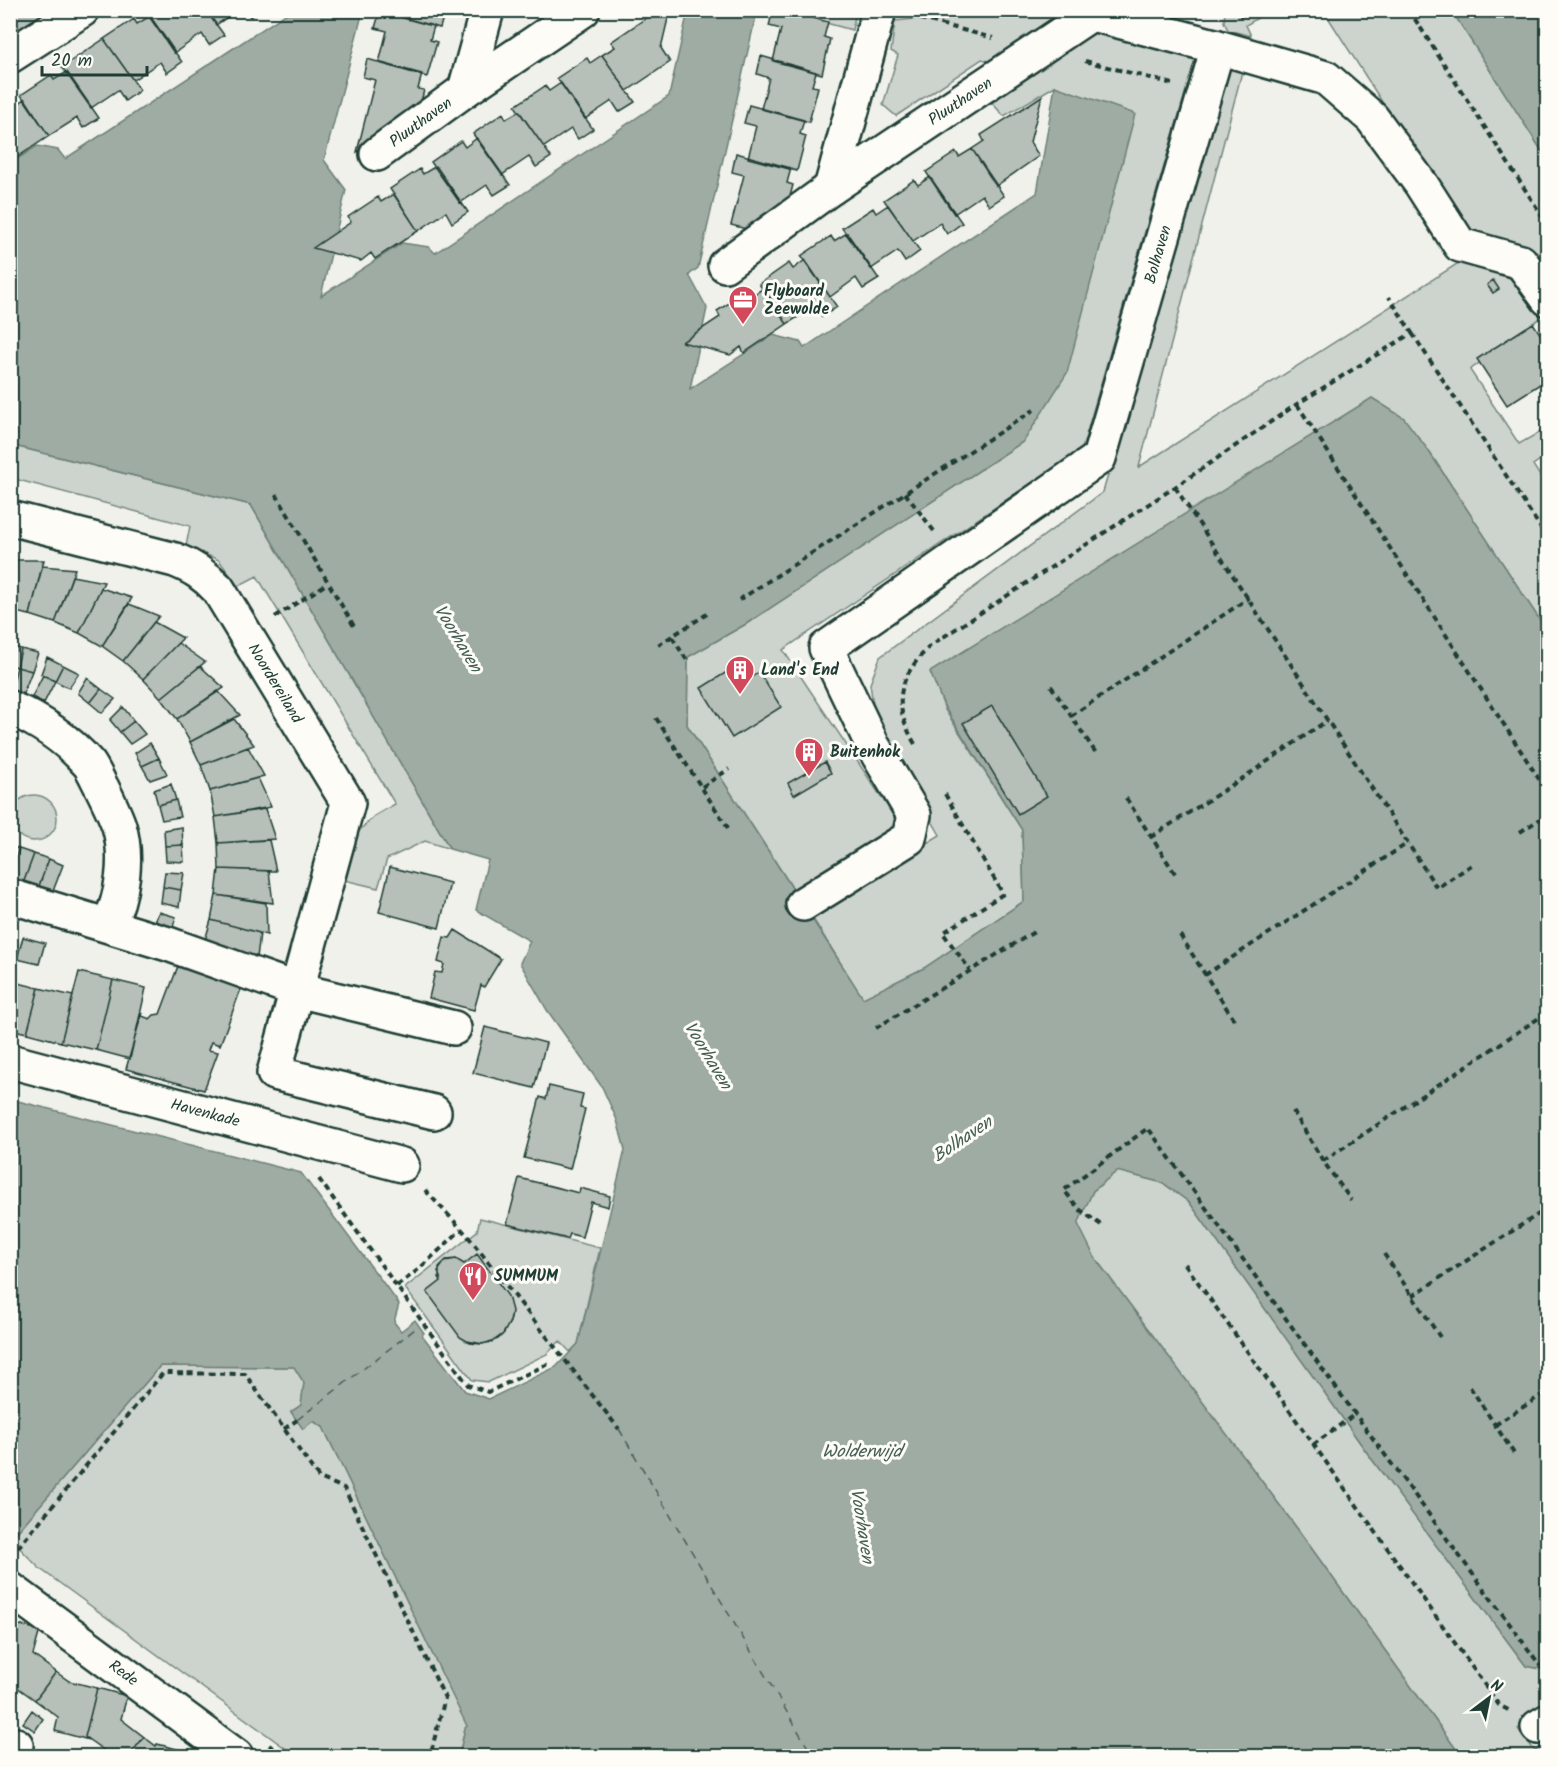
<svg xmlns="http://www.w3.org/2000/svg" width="1558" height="1767" viewBox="0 0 1558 1767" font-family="Kalam,sans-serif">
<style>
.green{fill:#cdd3cd;stroke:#768880;stroke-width:1.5}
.water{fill:#9faca4;stroke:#6c8077;stroke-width:1.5}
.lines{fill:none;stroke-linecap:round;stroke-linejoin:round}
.ferry{stroke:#455e56;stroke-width:1.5;stroke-dasharray:8 6;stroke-linecap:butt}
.building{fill:#b6bfb8;stroke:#1f3d34;stroke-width:1.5}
.minor-casing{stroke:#1f3d34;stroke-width:38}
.path{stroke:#1f3d34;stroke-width:4;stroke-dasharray:6 4.5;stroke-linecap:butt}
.minor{stroke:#fdfcf7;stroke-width:33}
.labels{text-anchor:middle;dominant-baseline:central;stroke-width:6;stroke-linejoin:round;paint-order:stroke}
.street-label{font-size:16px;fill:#1f3d34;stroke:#fdfcf7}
.poi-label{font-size:16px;font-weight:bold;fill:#1f3d34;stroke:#fdfcf7;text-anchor:start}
.water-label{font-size:18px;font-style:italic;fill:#455e56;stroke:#fdfcf7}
</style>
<rect width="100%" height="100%" fill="#f0f1eb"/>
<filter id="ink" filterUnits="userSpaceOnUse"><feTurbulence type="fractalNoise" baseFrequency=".0167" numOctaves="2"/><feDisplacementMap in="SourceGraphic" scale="12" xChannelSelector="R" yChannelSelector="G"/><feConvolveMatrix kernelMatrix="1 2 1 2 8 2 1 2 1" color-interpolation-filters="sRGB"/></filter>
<g filter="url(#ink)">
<path class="green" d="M1044 10 1068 16 999 64 982 59 896 116 883 105 898 55 891 51 895 21 914 19 916 11Z
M782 11H856L852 30Z
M1225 11V10L1269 11 1246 25 1251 36 1228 30 1224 22Z
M1324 11H1452L1547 159V281L1463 229Z
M1094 22 1193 51 1195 59 1082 449 783 650 898 822 895 834 795 892 687 725 688 657 746 624 1024 441 1055 86 1004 116 992 103Z
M1231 61 1243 68 1139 467 1463 260 1503 270 1543 316 1470 370 1519 444 1547 428V455L1533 465 1547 487V631L1428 450 931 672 945 710 1022 830 1024 901 924 968 863 999 810 914 940 835 876 724 870 684 880 657 1103 492Z
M10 445 251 505 450 849 425 841 387 859 378 888 344 880 356 834 374 816 395 804 257 576 238 586 219 560 186 546 190 526 11 478Z
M11 818a23 23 0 1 1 46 0a23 23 0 1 1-46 0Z
M1117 1171 1163 1183 1190 1203 1368 1454 1526 1666 1547 1670V1706L1518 1729 1535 1751 1547 1742V1756H1461L1299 1531 1095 1258 1077 1224 1093 1191Z
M480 1218 600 1248 578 1344 570 1352 560 1341 547 1354 489 1382 472 1380 405 1288 477 1231Z
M160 1366 295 1367 304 1383 301 1405 291 1412 303 1428 313 1421 323 1427 468 1727 465 1728 459 1756H296L39 1568 11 1539Z"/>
<path class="water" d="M290 11H363L324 160 346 190 321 296 402 243 429 247 435 253 669 96 688 11H757L698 268 689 275 707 308 690 389 773 335 800 342 804 348 1037 193 1055 86 1135 114 1067 373 1024 441 746 624 688 657 687 725 863 998 924 968 1024 901 1022 830 945 708 930 672 1372 398 1404 418 1428 450 1547 631V1670L1526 1666 1368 1454 1190 1203 1163 1183 1117 1171 1093 1191 1078 1224 1095 1258 1299 1531 1461 1756H459L465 1728 467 1726 323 1427 313 1421 303 1429 291 1412 301 1405 304 1383 294 1367 160 1366 11 1539 10 1099 301 1173 399 1304 394 1322 401 1331 415 1320 424 1333 422 1335 465 1391 489 1399 556 1367 578 1344 625 1150 617 1120 602 1087 547 1010 520 963 530 941 476 910 488 860 450 849 251 505 11 445V163L37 146 58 150 65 159Z
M1452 11H1547V159Z"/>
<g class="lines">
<path class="ferry" d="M297 1420 419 1326
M619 1429 813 1756"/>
</g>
<path class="building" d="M10 10H51L10 41Z
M148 10H206L224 35 209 45 202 34 174 53 146 12Z
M206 10H238L216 25Z
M246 10H261L250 17Z
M393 10H445L440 28 392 15Z
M658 10H670L661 48 670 62 627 91 602 55 615 47 611 42Z
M773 10H783L828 22 824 37 830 39 822 74 773 61 781 29 769 26Z
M380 11 434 26 430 40 437 42 427 77 379 63 387 31 375 28Z
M150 16 182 62 167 73 160 62 133 80 104 39 134 19 137 24Z
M104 39 140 90 125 101 118 90 91 108 62 67Z
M602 55 635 102 619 112 612 101 585 119 557 78 587 58 590 63Z
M761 56 816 72 812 86 818 87 809 122 761 109 769 78 757 74Z
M367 59 422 74 418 89 424 90 419 110 357 152 375 80 363 77Z
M67 72 99 118 83 128 77 118 49 136 21 95 51 75 54 80Z
M561 83 593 129 578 139 571 129 544 147 515 106 545 86 549 91Z
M1042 96 1030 142 1039 156 996 186 972 149 984 141 981 135Z
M25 99 49 136 10 162V105L12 108Z
M749 105 804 120 800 134 806 136 797 171 748 158 756 126 744 123Z
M519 111 551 157 536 167 529 157 502 175 473 134 503 113 506 119Z
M477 138 510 185 494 195 487 185 460 203 431 162 461 141 465 147Z
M972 149 1004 196 989 206 982 195 954 214 926 172 956 152 959 157Z
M736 153 791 168 787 183 793 185 788 204 750 230 731 225 744 175 732 172Z
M436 166 468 212 452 223 446 212 418 231 390 189 420 169 423 174Z
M930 177 962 223 947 234 940 223 913 241 884 200 914 180 918 185Z
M394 194 418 231 375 259 371 253 361 261 313 248 351 222 348 217 378 197 381 202Z
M888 205 920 251 905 262 898 251 871 269 842 228 873 208 876 213Z
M847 233 879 279 863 289 856 278 830 297 801 256 831 236 834 241Z
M805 260 837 307 822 317 815 306 787 324 759 284 789 263 793 269Z
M1493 280 1499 289 1493 293 1487 285Z
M764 288 787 324 744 353 741 347 730 355 682 342 720 317 717 311 740 296 747 291 751 296Z
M1533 323 1548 346V379L1507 405 1477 359Z
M10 560H44L30 615 10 611Z
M42 566 75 569 55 623 30 615Z
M72 576 104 582 79 633 55 623Z
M101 588 132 598 102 646 79 633Z
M129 604 159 616 123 661 102 646Z
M154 622 183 638 143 679 123 661Z
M178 643 205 662 161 698 143 679Z
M10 646 21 649 17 667 10 665Z
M21 649 38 653 32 671 17 667Z
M47 657 63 665 55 681 41 674Z
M743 662 752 677 759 672 781 707 732 738 701 688Z
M63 665 79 673 69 688 55 681Z
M200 666 224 688 177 719 161 698Z
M17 667 32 671 23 694 11 690Z
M43 675 55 681 44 703 32 697Z
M87 678 101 689 90 703 78 693Z
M101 689 115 699 102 713 90 703Z
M218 691 240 715 190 742 177 719Z
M992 706 1047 796 1018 814 963 723Z
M123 707 134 721 120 732 110 720Z
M234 719 254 745 201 765 190 742Z
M134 721 145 734 130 744 120 732Z
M150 743 159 758 142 766 135 753Z
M248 747 264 776 210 791 201 765Z
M159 758 167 774 150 780 142 766Z
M825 762 831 773 794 795 788 783Z
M258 778 271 807 215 817 210 791Z
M171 784 176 800 158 805 154 790Z
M176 800 180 817 162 820 158 805Z
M265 809 275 839 218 843 215 817Z
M182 827 183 845 165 846 164 830Z
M269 840 276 871 219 869 218 843Z
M10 845 19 849 10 872Z
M183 845 184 862 166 861 165 846Z
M19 849 34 854 21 889 10 885V872Z
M34 854 49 859 36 894 21 889Z
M49 859 63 865 50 899 36 894Z
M390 867 450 883 439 928 379 912Z
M219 869 269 871 273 903 216 895Z
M165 872 184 873 181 890 163 887Z
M163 887 181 890 179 907 161 903Z
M216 895 266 903 267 935 211 920Z
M159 912 176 917 171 933 153 927Z
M211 920 260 933 256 966 203 947Z
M10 923 17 925 11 949H10Z
M455 930 501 959 484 987 481 985 474 1010 429 998 435 972 442 973 444 964 438 962 444 937 450 938Z
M23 937 45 943 39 964 17 959Z
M181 958 244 981 220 1045 211 1042 208 1050 218 1052 204 1090 126 1069 142 1013V1016L150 1019 154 1015 160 1014Z
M79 972 113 980 96 1050 61 1042Z
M113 980 146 988 130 1059 96 1050Z
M10 981 39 988 27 1033 10 1029Z
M39 988 73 996 61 1042 27 1033Z
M485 1027 546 1043 534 1088 473 1073Z
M549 1086 583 1094 580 1108 585 1109 570 1169 524 1158 540 1097 546 1099Z
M519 1178 579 1193 580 1188 610 1196 608 1207 591 1202 582 1237 570 1234 568 1239 507 1224Z
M477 1254 508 1296 512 1311 511 1319 504 1333 498 1339 483 1344 467 1341 460 1337 427 1292 441 1281 439 1277V1267L446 1260 456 1259 464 1264Z
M477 1254 508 1296 512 1311 510 1322 503 1334 492 1342 481 1344 470 1343 460 1337 427 1292 441 1281 438 1271 445 1261 456 1259 464 1264Z
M10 1623 40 1630 33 1655 56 1672 35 1700 10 1682Z
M56 1672 69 1681 97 1688 85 1737 89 1740 55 1731 58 1717 35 1700Z
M97 1688 127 1696 121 1719 144 1737 129 1756H112L85 1737Z
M32 1710 43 1719 35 1731 23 1723Z
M144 1737 156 1746 157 1744 204 1756H129Z"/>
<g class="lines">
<g class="minor-casing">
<g id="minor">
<path d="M487 10 465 90 583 10"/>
<path id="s1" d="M879 10 831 188 1091 14"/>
<path d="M1077 10 1218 47 1326 78 1372 118 1421 184 1460 245 1521 262 1548 299"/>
<path d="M10 56 82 10"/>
<path id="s2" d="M377 154 465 90"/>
<path d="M725 265 831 188"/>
<path id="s3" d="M10 518 175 560C193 567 205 575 218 589L348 803 274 1073 434 1112"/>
<path d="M10 708C39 720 68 740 89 764 94 771 98 781 102 788 108 800 115 814 119 826 128 856 123 898 108 925"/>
<path d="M10 896 168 944 297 990 454 1028"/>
<path id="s4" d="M803 904 909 838 914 815 873 746 826 648 1099 458 1218 47"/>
<path id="s5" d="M10 1061 402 1165"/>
<path id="s6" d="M10 1589 236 1756"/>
<path d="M1538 1727 1548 1721"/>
<path d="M13 1756 16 1745"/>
</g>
</g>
<path class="path" d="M1409 10 1548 225
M910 16 993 38
M1240 17 1246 10
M1085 61 1173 84
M1412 333 1548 539
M1297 404 1548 793
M1175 487 1437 888 1473 864
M905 493 934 531
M276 494 355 628
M739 600 1034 410
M275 617 328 583
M672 637 688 662
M658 645 707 614
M1051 686 1096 753
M1071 716 1249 598
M656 718 730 831
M915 744C891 702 898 678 931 645L1175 487 1297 404 1412 333 1389 297
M702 787 729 769
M945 794 1003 894 943 933 970 970
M1126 798 1176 875
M1520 832 1548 814
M1151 837 1243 778 1328 720
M1180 935 1236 1023
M1205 975 1408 843
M876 1028 1034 932
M1293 1111 1323 1161 1351 1200
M1323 1161 1548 1012
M319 1179 468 1385 488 1392 548 1364
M425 1190 467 1235 619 1429
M1101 1225 1079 1209 1064 1190 1148 1128 1355 1414 1542 1668
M1384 1254 1440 1337
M1185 1264 1499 1705 1510 1711
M397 1286 419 1269 461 1230
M1412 1296 1548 1208
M1470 1387 1515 1455
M1495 1425 1548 1391
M284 1429 297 1420
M1313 1445 1355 1414
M11 1556 163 1373 245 1374 319 1478 344 1488 445 1698 430 1756
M269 1745 284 1756"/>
<use href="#minor" class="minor"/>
</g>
</g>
<defs>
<g id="office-pin" transform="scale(1.5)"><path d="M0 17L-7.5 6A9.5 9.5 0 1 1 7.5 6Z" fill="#d1495b" stroke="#fdfcf7"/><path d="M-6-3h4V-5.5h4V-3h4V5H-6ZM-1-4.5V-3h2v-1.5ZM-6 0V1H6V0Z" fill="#fff"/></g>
<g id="building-pin" transform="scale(1.5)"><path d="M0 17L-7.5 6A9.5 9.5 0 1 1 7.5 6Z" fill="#d1495b" stroke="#fdfcf7"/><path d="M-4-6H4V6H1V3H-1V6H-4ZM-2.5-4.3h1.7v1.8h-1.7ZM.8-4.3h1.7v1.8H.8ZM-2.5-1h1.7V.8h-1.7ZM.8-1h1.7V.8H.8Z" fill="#fff"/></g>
<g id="restaurant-pin" transform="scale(1.5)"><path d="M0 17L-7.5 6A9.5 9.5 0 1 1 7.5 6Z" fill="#d1495b" stroke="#fdfcf7"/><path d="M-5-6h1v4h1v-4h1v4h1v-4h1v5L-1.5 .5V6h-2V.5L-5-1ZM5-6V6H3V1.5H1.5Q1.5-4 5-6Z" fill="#fff"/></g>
</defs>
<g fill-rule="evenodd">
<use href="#office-pin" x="743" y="300"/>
<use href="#building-pin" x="740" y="670"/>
<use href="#building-pin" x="809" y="752"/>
<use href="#restaurant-pin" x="473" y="1276"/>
</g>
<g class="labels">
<g class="street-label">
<text stroke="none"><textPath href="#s1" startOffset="340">Pluuthaven</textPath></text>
<text stroke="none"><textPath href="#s2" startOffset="54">Pluuthaven</textPath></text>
<text stroke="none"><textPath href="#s4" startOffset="882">Bolhaven</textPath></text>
<text stroke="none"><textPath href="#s3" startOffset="333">Noordereiland</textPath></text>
<text stroke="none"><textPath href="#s5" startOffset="202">Havenkade</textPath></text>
<text stroke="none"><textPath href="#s6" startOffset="141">Rede</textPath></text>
</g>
<g class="poi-label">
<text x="764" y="291">Flyboard<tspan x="764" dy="18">Zeewolde</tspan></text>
<text x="761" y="670">Land's End</text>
<text x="830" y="752">Buitenhok</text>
<text x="494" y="1276">SUMMUM</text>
</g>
<g class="water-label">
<text transform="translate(457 639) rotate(59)">Voorhaven</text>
<text transform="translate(707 1056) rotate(59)">Voorhaven</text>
<text transform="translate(963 1140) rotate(-34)">Bolhaven</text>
<text x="862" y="1452">Wolderwijd</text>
<text transform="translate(861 1526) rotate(81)">Voorhaven</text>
</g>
</g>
<rect width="1558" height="1767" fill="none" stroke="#fdfcf7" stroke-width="36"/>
<rect x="18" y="18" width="1522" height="1731" fill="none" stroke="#1f3d34" stroke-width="2" filter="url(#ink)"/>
<g transform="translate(1489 1698) rotate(32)" stroke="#fdfcf7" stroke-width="4.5" paint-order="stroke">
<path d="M0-4.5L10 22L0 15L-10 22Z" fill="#1f3d34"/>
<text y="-9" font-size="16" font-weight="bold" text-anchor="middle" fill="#1f3d34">N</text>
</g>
<path d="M42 66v9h105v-9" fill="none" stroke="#1f3d34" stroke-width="3"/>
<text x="51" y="66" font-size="18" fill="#1f3d34" stroke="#fdfcf7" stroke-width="4.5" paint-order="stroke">20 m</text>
</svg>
